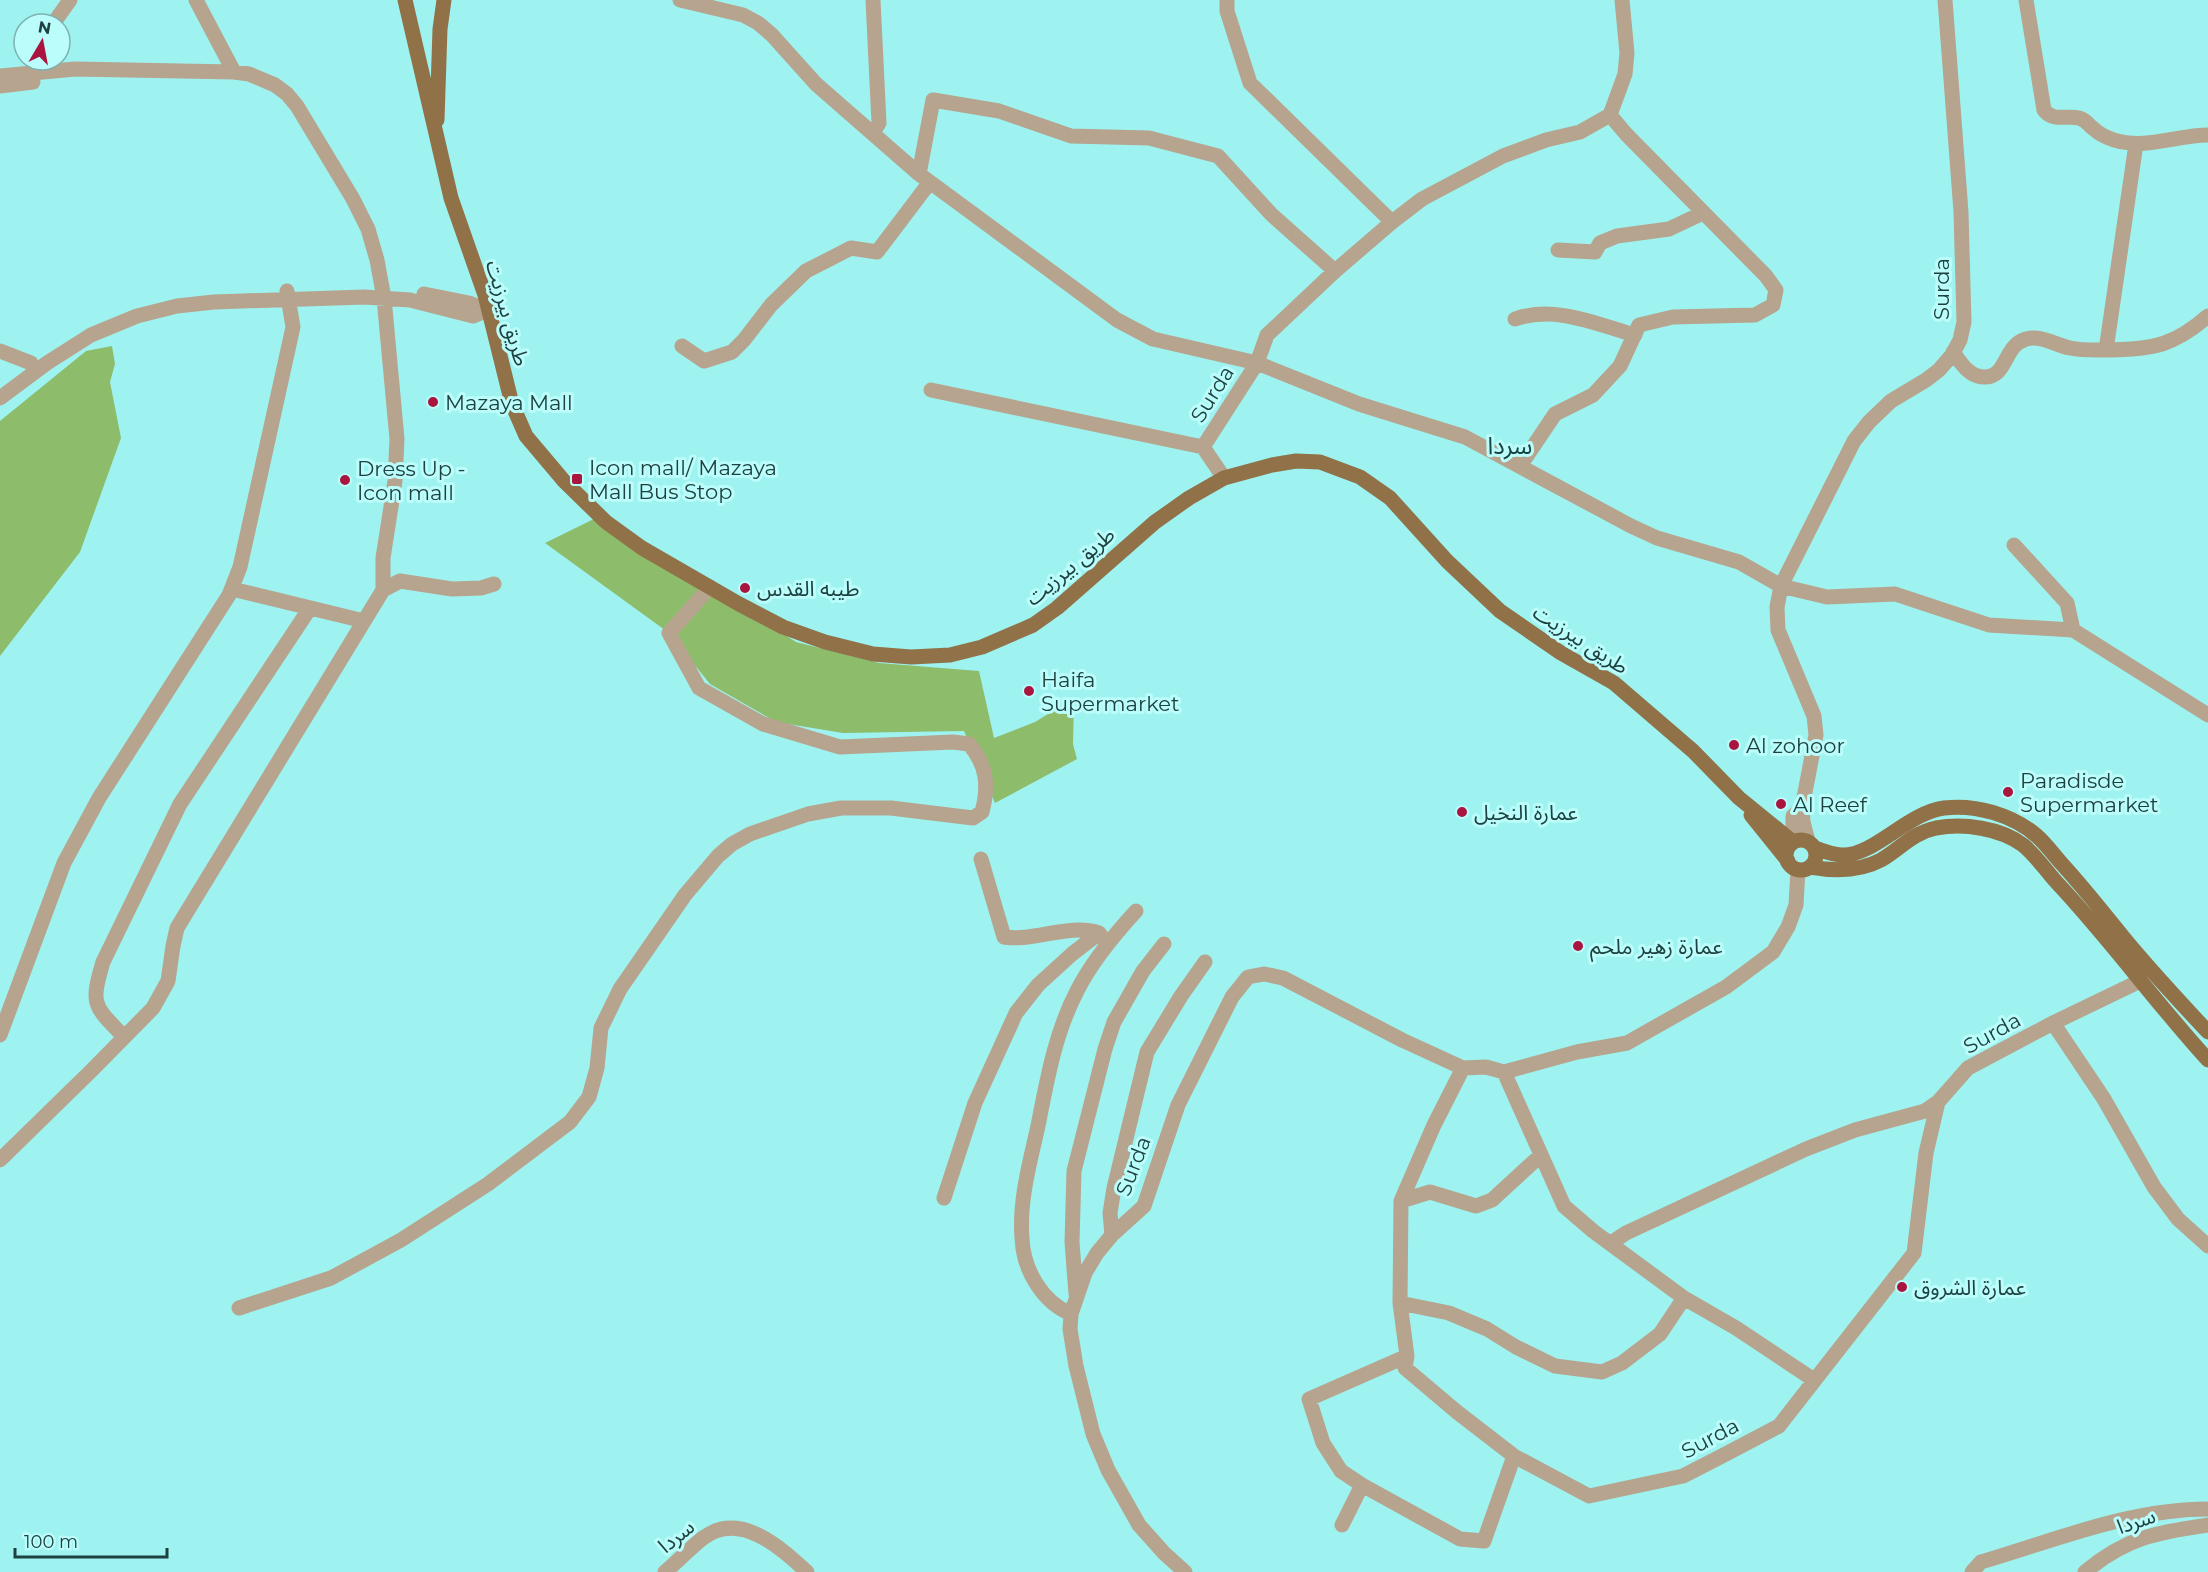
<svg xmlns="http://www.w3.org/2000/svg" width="2208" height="1572" viewBox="0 0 2208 1572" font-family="Montserrat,'Noto Sans Arabic',sans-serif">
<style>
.forest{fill:#8dbc6b}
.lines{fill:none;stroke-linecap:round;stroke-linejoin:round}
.minor{stroke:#b6a48e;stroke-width:15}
.major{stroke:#917147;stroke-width:15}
.poi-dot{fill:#aa153f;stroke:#bbfdfb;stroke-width:2}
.labels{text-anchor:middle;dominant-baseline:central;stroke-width:6;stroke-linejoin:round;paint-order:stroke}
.street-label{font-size:21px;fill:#1d4140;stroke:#bbfdfb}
.poi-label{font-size:21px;fill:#1d4140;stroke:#bbfdfb;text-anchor:start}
.quarter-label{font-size:24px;fill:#174544;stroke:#bbfdfb}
</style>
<rect width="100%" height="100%" fill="#9ef3f0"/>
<path class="forest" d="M112 346 115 364 110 382 121 438 80 552 0 656V421L86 351Z
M600 516 796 642 879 663 979 671 994 738 1035 722 1074 698 1073 744 1077 759 995 803 964 731 843 733 776 722 710 684 669 633 545 543Z"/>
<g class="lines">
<path class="minor" d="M196 0 234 72
M680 0 743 15 758 23 772 35 816 84 919 174 1117 320 1153 339 1257 363 1359 404 1465 437 1631 526 1657 538 1739 562 1781 586 1827 597 1895 594 1989 625 2073 630 2208 715
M1227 0V11L1250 83 1392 222
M2026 0 2044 110C2053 122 2067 115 2079 118 2087 120 2088 125 2094 129 2099 134 2108 138 2114 140 2146 150 2177 135 2208 135
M53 24 70 0
M0 76 75 69 234 72 249 74 275 85 287 94 297 106 353 199 368 229 377 260 384 298 397 439 395 481 383 558V590
M0 86 33 82
M873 133 879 123 873 0
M919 174 933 100 999 111 1071 136 1149 138 1218 156 1271 214 1335 271
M1558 250 1595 252 1600 243 1617 236 1669 229 1703 213
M424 294 469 303 488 310
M1515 319C1555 305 1596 324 1635 335
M682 346 704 361 732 352 744 340 771 305 806 271 851 248 877 252 930 182
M2106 350 2136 144
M0 351 31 363
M1953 352C1961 363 1969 377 1984 377 2008 377 2003 346 2026 339 2042 335 2055 345 2070 348 2084 351 2098 350 2111 350 2154 349 2175 345 2208 316
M931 390 1203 447
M0 398 47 363 91 335 137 316 177 306 214 302 364 297 410 300 473 316 488 310
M1520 466 1555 414 1593 395 1620 366 1639 325 1673 317 1755 315 1773 305 1776 290 1766 276 1626 134 1610 115
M1224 478 1203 447 1257 363 1267 335 1335 271 1392 222 1422 199 1503 156 1546 140 1580 132 1610 115 1625 74 1627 53 1622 0
M2014 545 2067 603 2073 630
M232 589 364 621
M1808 841 1803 822 1802 808 1816 735 1814 716 1778 630 1777 607 1781 586 1854 441 1869 422 1891 401 1926 380 1939 370 1952 355 1960 340 1964 322 1961 212 1945 0
M1793 842V816L1802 808
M981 859 1004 937C1035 942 1068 923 1099 933
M2053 1023 2104 1099 2154 1187 2178 1219 2208 1246
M0 1035 64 863 99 798 229 595 240 567 293 327 287 291
M124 1037C94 1005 90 1006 103 962L180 804 310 608
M1463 1068 1434 1125 1401 1201 1400 1303 1407 1356 1405 1368 1457 1412 1514 1456 1589 1496 1683 1476 1722 1456 1779 1426 1914 1253 1926 1153 1938 1102 1968 1068 2053 1023 2140 981
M1504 1072 1564 1206 1593 1231 1684 1298 1736 1328 1814 1380
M0 1160 92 1070 153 1008 168 981 173 946 177 928 383 590 400 581 452 589 481 588 494 584
M944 1198 975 1103 1016 1013 1038 985 1072 954 1099 933 1107 944
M1401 1201 1430 1192 1476 1206 1492 1200 1541 1155
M1112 1235 1110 1213 1114 1188 1147 1052 1181 996 1205 962
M1611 1243 1626 1233 1806 1149 1855 1130 1925 1111 1938 1102
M1076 1294 1072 1242 1074 1171 1105 1049 1114 1022 1143 971 1164 944
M1400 1303 1449 1313 1487 1329 1516 1347 1555 1366 1602 1372 1622 1363 1660 1334 1684 1298
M239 1308 331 1278 401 1240 488 1184 570 1122 589 1097 597 1068 601 1028 620 989 685 895 718 856 732 844 750 834 808 814 841 808H891L973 818 982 812C989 786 987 765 969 744L953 742 840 747 763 724 699 688 669 633 710 587
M1071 1314C1042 1302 1023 1269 1022 1238 1019 1200 1030 1162 1038 1126 1047 1080 1055 1033 1077 991 1092 961 1114 935 1136 911
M1407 1356 1309 1399 1323 1443 1341 1471 1362 1485 1460 1539 1484 1541 1514 1456
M1342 1525 1362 1485
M665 1572C678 1561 690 1548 703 1538 740 1510 781 1548 807 1572
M1185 1572 1164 1553 1139 1525 1108 1470 1093 1434 1076 1366 1070 1329 1071 1314 1085 1273 1097 1253 1112 1235 1144 1206 1178 1105 1232 997 1248 977 1264 974 1283 978 1402 1040 1463 1068 1486 1067 1504 1072 1577 1052 1627 1043 1726 987 1773 952 1788 927 1796 905 1798 870
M1972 1572 1981 1562C2056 1540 2129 1509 2208 1509
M2085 1572C2127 1537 2156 1533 2208 1525"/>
<path class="major" d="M405 0 451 198 485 295 512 404 526 436 564 481 606 522 642 548 739 604 783 627 825 642 873 654 911 657 950 655 982 647 1033 625 1057 608 1155 522 1189 498 1224 478 1272 465 1296 461 1320 462 1360 477 1390 498 1447 561 1500 611 1561 653 1614 683 1693 751 1739 798 1793 842
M437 120 440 29 444 0
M1751 815 1788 861
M1786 855a15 15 0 1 1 30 0a15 15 0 1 1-30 0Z
M1815 848C1823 851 1833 855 1842 855 1874 856 1907 813 1944 808 1976 804 2013 815 2037 836 2046 844 2054 855 2062 864 2083 887 2103 912 2123 937 2150 970 2179 1001 2208 1032
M1810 867C1833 871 1859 872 1881 860 1900 849 1912 833 1936 828 1964 823 2000 828 2023 845 2037 856 2048 874 2060 886 2112 942 2157 1004 2208 1060"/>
</g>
<g class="poi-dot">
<circle cx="433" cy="402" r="6"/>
<rect x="571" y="473" width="12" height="12" rx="3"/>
<circle cx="345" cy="480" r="6"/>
<circle cx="745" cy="588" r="6"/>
<circle cx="1029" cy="691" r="6"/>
<circle cx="1734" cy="745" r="6"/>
<circle cx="2008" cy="792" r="6"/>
<circle cx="1781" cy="804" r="6"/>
<circle cx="1462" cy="812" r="6"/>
<circle cx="1578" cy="946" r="6"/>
<circle cx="1902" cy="1287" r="6"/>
</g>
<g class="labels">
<g class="street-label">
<text transform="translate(1941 289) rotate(-90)">Surda</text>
<text transform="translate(508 313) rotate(74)">طريق بيرزيت</text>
<text transform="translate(1212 394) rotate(-58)">Surda</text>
<text transform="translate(1070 566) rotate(-40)">طريق بيرزيت</text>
<text transform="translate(1581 639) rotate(33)">طريق بيرزيت</text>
<text transform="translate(1992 1033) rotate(-29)">Surda</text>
<text transform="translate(1133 1166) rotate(-69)">Surda</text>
<text transform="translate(1710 1438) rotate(-28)">Surda</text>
<text transform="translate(2136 1521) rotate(-19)">سردا</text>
<text transform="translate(676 1536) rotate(-39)">سردا</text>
</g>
<g class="poi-label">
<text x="445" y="402">Mazaya Mall</text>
<text x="589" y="467">Icon mall/ Mazaya<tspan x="589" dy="24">Mall Bus Stop</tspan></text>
<text x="357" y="468">Dress Up -<tspan x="357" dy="24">Icon mall</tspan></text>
<text x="757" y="588">طيبه القدس</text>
<text x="1041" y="679">Haifa<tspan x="1041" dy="24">Supermarket</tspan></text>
<text x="1746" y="745">Al zohoor</text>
<text x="2020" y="780">Paradisde<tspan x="2020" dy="24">Supermarket</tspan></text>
<text x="1793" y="804">Al Reef</text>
<text x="1474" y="812">عمارة النخيل</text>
<text x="1590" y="946">عمارة زهير ملحم</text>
<text x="1914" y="1287">عمارة الشروق</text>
</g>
<g class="quarter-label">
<text x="1510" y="445">سردا</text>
</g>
</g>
<g transform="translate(42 42) rotate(10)"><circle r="28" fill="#bbfdfb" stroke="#7cb2b0" stroke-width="1.5"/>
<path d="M0-4.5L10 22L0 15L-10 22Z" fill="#aa153f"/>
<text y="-9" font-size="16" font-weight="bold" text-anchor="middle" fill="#1d4140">N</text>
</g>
<path d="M15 1548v9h152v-9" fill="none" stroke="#1d4140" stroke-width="3"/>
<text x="24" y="1548" font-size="18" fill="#1d4140" stroke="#bbfdfb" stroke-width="4.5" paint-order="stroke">100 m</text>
</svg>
